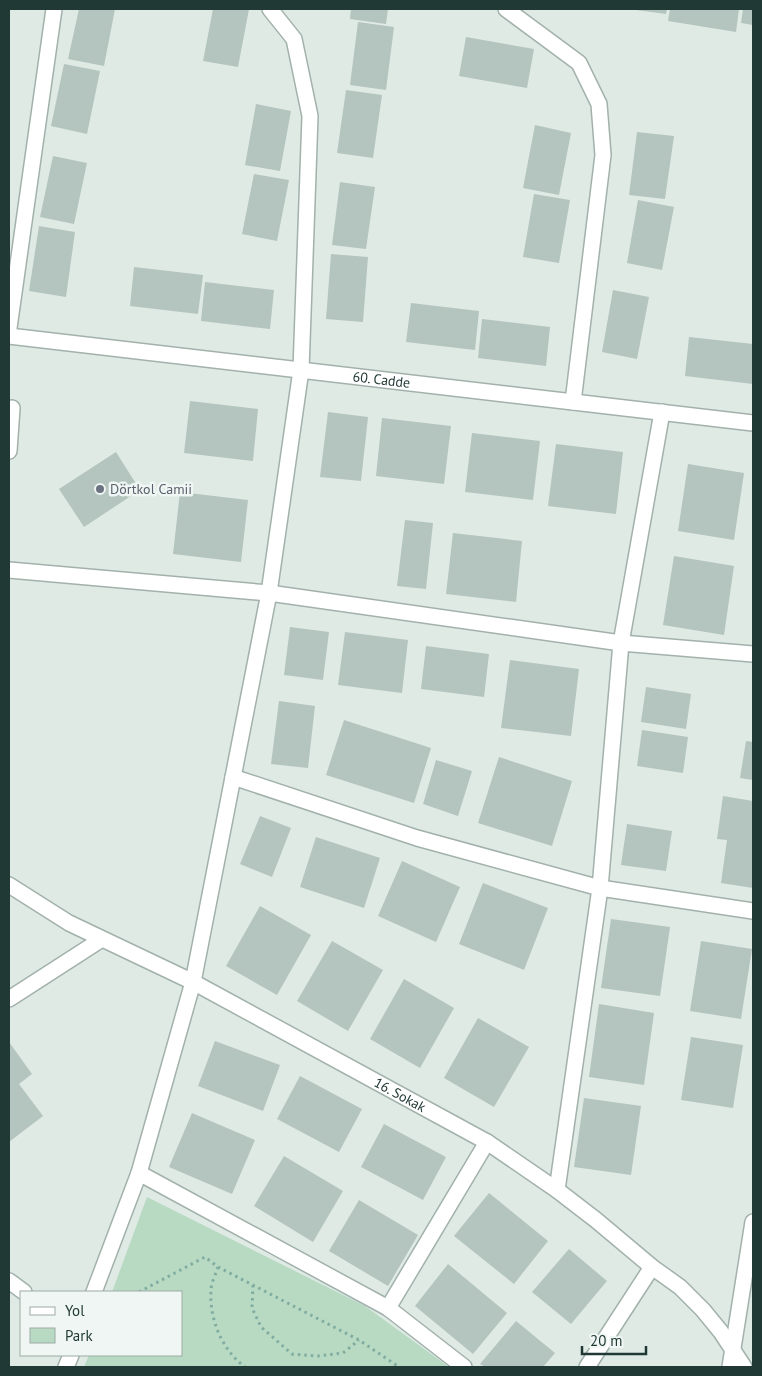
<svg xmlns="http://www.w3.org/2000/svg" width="762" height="1376" viewBox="0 0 762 1376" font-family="'PT Sans',sans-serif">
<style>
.green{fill:#b8dac3}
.building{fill:#b4c4be}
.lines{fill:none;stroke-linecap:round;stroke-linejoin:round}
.minor-casing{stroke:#a2b1ac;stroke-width:18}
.path{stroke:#80aca1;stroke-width:3;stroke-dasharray:2.5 4;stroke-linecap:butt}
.minor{stroke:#fff;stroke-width:15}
.worship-dot{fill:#6b7280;stroke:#eff6f3;stroke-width:2}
.labels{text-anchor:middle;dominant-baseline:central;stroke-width:5;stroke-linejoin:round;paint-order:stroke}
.street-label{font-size:14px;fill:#213934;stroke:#eff6f3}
.worship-label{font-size:14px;fill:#5b616d;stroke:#eff6f3;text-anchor:start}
</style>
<rect width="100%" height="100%" fill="#dfeae5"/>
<path class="green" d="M147 1197 365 1306 449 1367H84L89 1355H181V1292H112Z"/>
<path class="building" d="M79 9H115L104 66 68 59Z
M213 9H249L238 67 203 61Z
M351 9H388L386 24 350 19Z
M637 9H667L666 14 636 10Z
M670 9H739L736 32 668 21Z
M743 9H753V25L741 23Z
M358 22 394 27 386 90 350 85Z
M466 37 534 49 527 88 459 76Z
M64 64 100 71 87 134 51 126Z
M346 90 382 95 373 158 337 153Z
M256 104 291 111 280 171 245 165Z
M535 125 571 133 559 195 523 188Z
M637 132 674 136 665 199 629 195Z
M53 156 87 163 74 224 40 217Z
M254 174 289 180 277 241 242 234Z
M340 182 375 187 366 249 332 245Z
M534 194 570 200 559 263 523 257Z
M638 200 674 207 662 270 627 263Z
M39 226 75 232 66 297 29 291Z
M331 254 368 257 363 322 326 319Z
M134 267 203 275 198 314 130 306Z
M205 282 274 290 270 329 201 321Z
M613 290 649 297 637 359 602 352Z
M411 303 479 311 475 350 406 342Z
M482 319 550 327 546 366 478 358Z
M689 337 753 344V384L685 376Z
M190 401 258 409 253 461 184 453Z
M328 412 368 417 361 481 320 477Z
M382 418 451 426 444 484 376 476Z
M472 433 540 441 533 500 465 492Z
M556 444 623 452 616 514 548 506Z
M116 452 140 490 84 527 59 489Z
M688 464 744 473 734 540 678 531Z
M180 492 248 500 241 562 173 554Z
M405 520 433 523 426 589 397 586Z
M453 533 522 541 516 602 446 594Z
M674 556 734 566 724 635 663 625Z
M290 627 329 632 323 680 284 675Z
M345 632 408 640 402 693 338 685Z
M426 646 489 654 484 697 421 689Z
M510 660 579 669 571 736 501 728Z
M646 687 691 694 686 729 641 722Z
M279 701 315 706 308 768 271 764Z
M344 720 431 748 414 803 326 775Z
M642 730 688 737 683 773 637 766Z
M746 741 753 742V780L740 778Z
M499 757 572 781 552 846 478 823Z
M436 760 472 771 458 816 423 804Z
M723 796 753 801V888L721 883 727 840 717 839Z
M260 816 291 828 272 877 240 864Z
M627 824 672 831 666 871 621 865Z
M316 837 380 858 364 908 300 887Z
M402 861 460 887 436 942 378 916Z
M483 883 548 908 524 970 459 944Z
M260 906 311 935 277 995 226 966Z
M611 919 670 927 660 996 601 988Z
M332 941 383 970 348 1031 297 1001Z
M701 941 752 949 741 1019 690 1011Z
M404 979 454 1008 420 1068 370 1039Z
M599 1004 654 1013 644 1085 589 1077Z
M478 1018 529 1047 494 1107 444 1078Z
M691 1037 743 1045 733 1108 681 1100Z
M215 1041 280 1065 263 1111 198 1086Z
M9 1042 32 1074 19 1084 43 1116 9 1142Z
M300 1076 362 1109 339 1152 277 1119Z
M584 1098 641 1106 631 1175 574 1167Z
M192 1113 255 1140 232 1194 169 1167Z
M384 1124 446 1157 423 1200 361 1167Z
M284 1156 343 1191 313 1242 254 1206Z
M489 1193 548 1241 514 1284 454 1236Z
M359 1200 418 1235 388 1286 329 1251Z
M569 1249 607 1281 571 1324 532 1292Z
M448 1264 507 1313 473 1354 415 1306Z
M516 1321 555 1353 543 1367H485L480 1364Z"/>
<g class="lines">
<g class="minor-casing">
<g id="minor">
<path d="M506 9 579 63 599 104 603 155 573 402"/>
<path d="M9 328 54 9"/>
<path id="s1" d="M9 336 753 423"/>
<path d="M9 451 12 408"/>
<path d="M9 570 269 593 621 643 753 654"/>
<path d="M233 777 417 838 600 888 753 911"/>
<path id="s2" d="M9 885 69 923 193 982 487 1142 557 1190 596 1220 652 1267 680 1287 703 1310 721 1332 744 1367"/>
<path d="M9 999 102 939"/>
<path d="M139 1173 388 1308 464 1367"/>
<path d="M557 1190 600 888 621 643 662 412"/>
<path d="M9 1281 24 1292"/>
<path d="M94 1292 139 1173 193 982 269 593 301 370 310 116 294 39 270 9"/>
<path d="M388 1308 487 1142"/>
<path d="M66 1367 71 1355"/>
<path d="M587 1367 652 1267"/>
<path d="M730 1367 753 1222"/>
</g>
</g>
<path class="path" d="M218 1267C216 1274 211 1283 211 1290 209 1319 222 1350 245 1367
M253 1285 252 1308 261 1327 292 1354 318 1356 343 1353 359 1340
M139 1292 205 1257 218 1267 359 1340 399 1367"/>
<use href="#minor" class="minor"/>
</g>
<circle class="worship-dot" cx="100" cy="489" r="5"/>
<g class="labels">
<g class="street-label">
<text stroke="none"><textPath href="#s1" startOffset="375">60. Cadde</textPath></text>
<text stroke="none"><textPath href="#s2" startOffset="444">16. Sokak</textPath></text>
</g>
<g class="worship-label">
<text x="110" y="489">Dörtkol Camii</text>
</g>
</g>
<rect width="762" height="1376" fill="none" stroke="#213934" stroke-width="20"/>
<rect x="20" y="1291" width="162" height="65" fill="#eff6f3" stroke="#9daaa7"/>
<rect x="30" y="1307" width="25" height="8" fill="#ffffff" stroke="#9daaa7"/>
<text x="65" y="1316" font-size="15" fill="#213934">Yol</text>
<rect x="30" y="1328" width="25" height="15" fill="#b8dac3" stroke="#9daaa7"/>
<text x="65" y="1341" font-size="15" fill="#213934">Park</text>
<path d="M582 1346v8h64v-8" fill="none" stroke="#213934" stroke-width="2.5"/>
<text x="590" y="1346" font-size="15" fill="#213934" stroke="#eff6f3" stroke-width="4" paint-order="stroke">20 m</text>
</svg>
